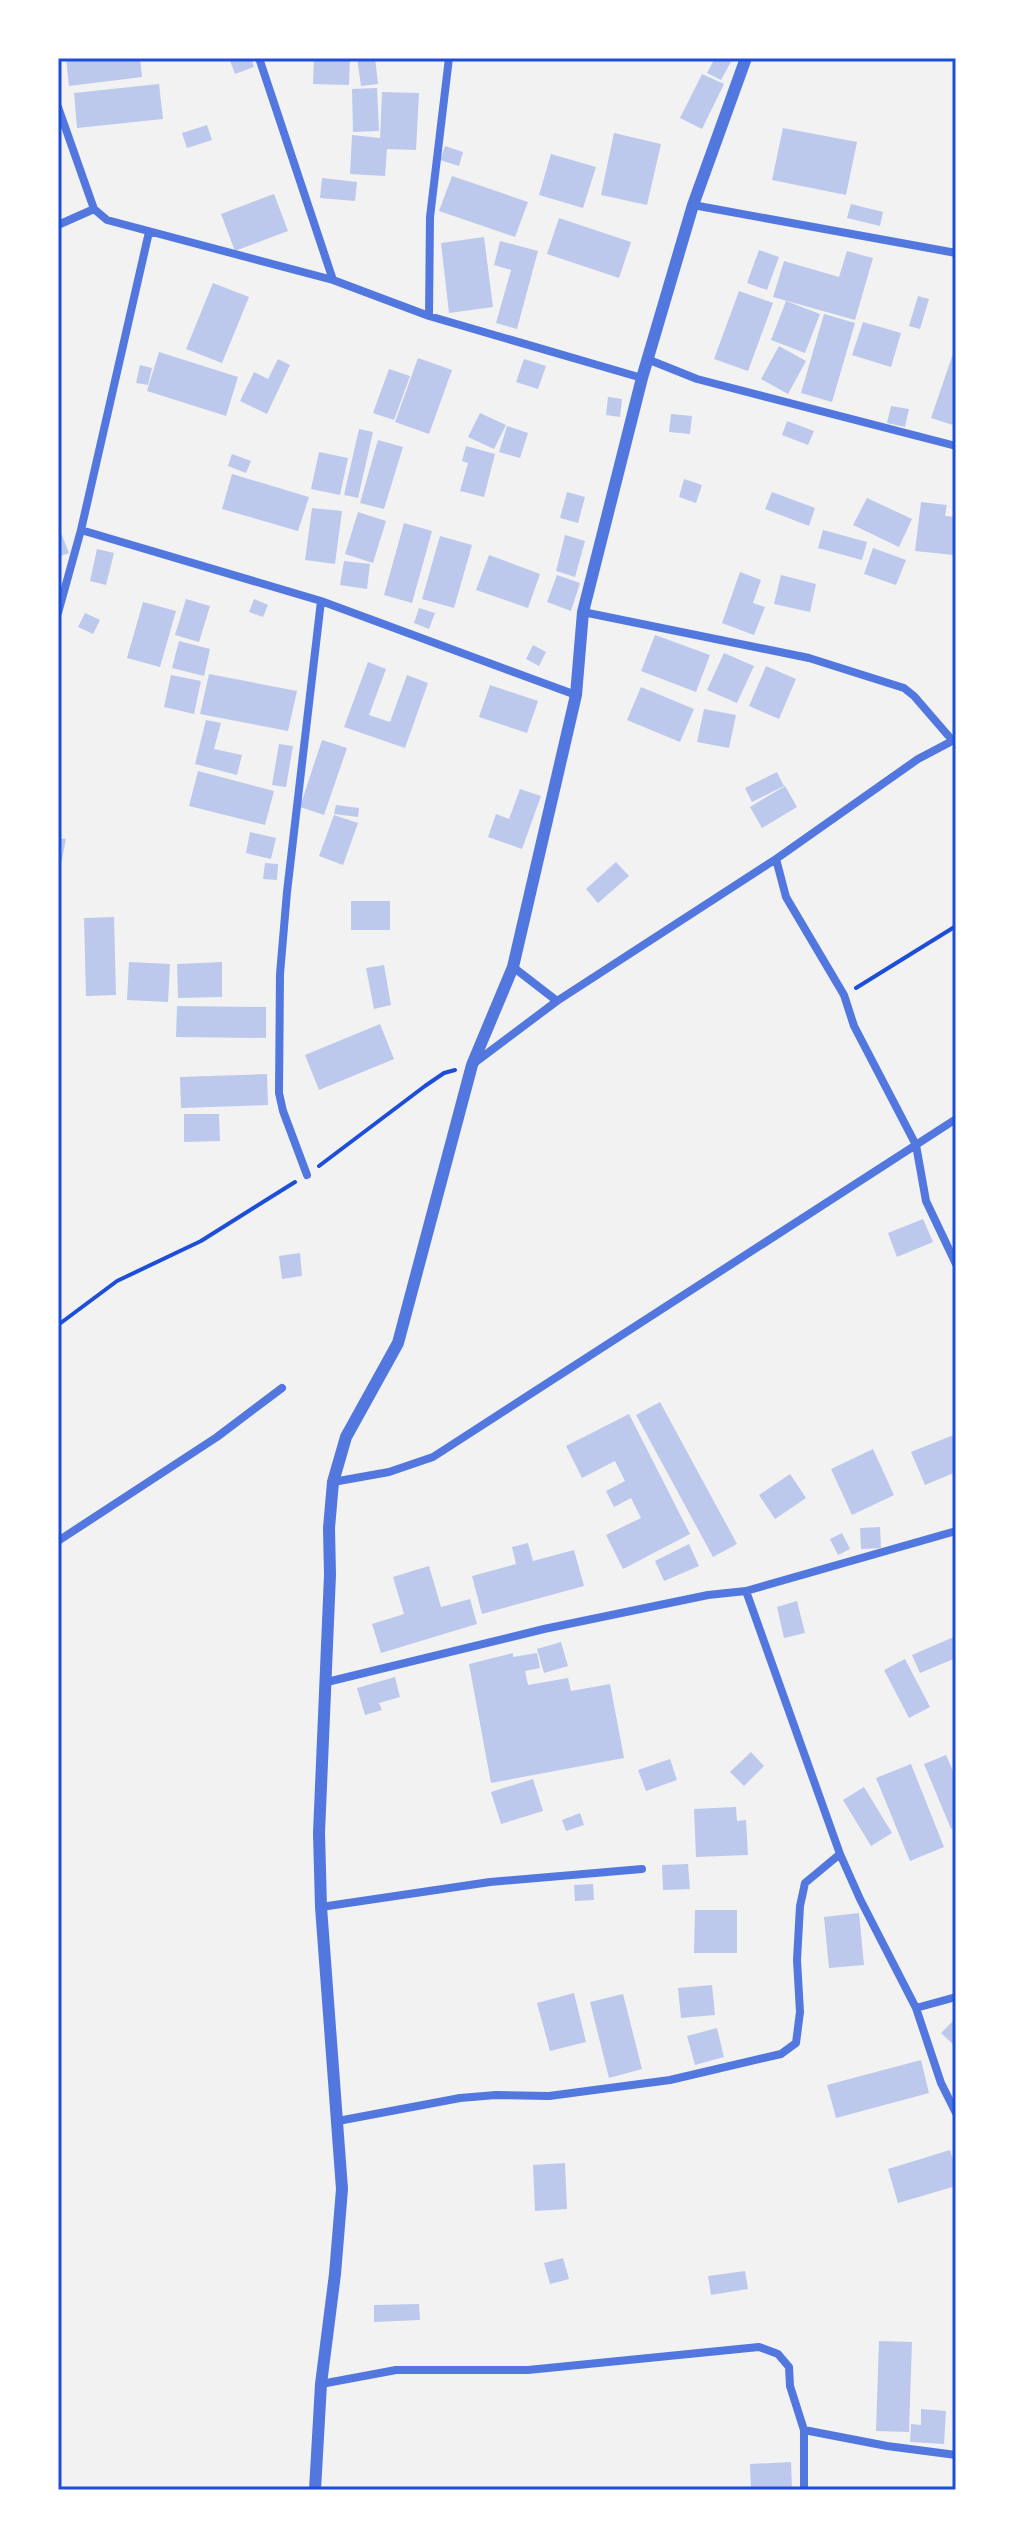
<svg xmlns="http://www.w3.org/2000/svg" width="1014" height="2548" viewBox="0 0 1014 2548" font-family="'Source Serif 4',serif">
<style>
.building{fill:#bdc9ec}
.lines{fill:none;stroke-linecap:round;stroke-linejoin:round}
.path{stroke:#1d4ed8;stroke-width:4}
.minor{stroke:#5277de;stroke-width:8}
.tertiary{stroke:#5277de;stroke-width:12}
.neatline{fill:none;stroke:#1d4ed8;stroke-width:3}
</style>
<rect width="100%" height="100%" fill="#f2f2f2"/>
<path class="building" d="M66 58H140L142 77 69 86Z
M229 58H251L254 67 235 74Z
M314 58H350L349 85 313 84Z
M357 58H375L378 84 361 86Z
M715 58H733L721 80 707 73Z
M702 74 724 84 702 129 680 118Z
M159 84 163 119 77 128 74 93Z
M377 88 379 131 353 132 352 89Z
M382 92 419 93 416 150 387 149 385 176 350 174 352 135 380 138Z
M207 125 212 140 187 148 182 133Z
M783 128 857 142 846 195 772 180Z
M614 133 661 144 647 205 601 195Z
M445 146 463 152 459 166 440 160Z
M551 154 596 167 583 208 539 195Z
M452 176 528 202 515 237 439 211Z
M322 178 357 182 355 201 320 198Z
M274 194 288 231 235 251 221 214Z
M851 204 883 212 880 226 847 218Z
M559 218 631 242 619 278 547 254Z
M484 237 493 307 449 313 441 243Z
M500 241 538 251 517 329 496 323 511 270 494 265Z
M759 250 779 257 767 290 747 283Z
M847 251 873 258 855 320 773 297 784 261 839 277Z
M213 283 249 297 222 363 186 349Z
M739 291 773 303 748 371 714 359Z
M918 296 929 299 920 329 909 326Z
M786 301 820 314 805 353 771 340Z
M824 314 855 323 832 402 801 393Z
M863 322 901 333 891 367 852 355Z
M956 345V426L931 418Z
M779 346 806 361 788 394 761 379Z
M159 352 238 377 226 416 147 391Z
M418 358 452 370 429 434 395 422Z
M278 359 290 365 267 414 240 401 254 372 268 379Z
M524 359 546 366 538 389 516 382Z
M140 365 152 368 148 385 136 383Z
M389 369 410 376 394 420 373 413Z
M608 397 622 399 620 417 606 415Z
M891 406 909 409 905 427 887 423Z
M480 413 506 425 494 449 468 437Z
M671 414 692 416 690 434 669 432Z
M787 421 814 431 808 445 782 435Z
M507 426 528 433 520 458 499 452Z
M359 429 373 432 358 498 344 495Z
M378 440 403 447 384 509 360 503Z
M466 446 495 454 484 497 460 491 468 463 462 461Z
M319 452 348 458 340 495 311 489Z
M232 454 251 461 246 473 228 466Z
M232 474 309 497 298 531 222 509Z
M684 479 702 485 696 503 679 497Z
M567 492 585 497 578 523 560 518Z
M772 492 815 508 809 526 765 509Z
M867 498 912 519 899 547 853 525Z
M921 502 947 505 945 516 956 517 954 555 915 551Z
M312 508 342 511 335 564 305 560Z
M358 512 386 521 373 563 345 554Z
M404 523 432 531 412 603 384 595Z
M58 525 69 553 58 557Z
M823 530 867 542 862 560 818 548Z
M565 535 585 541 575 577 556 571Z
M440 536 472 545 454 608 422 599Z
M873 548 906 560 896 585 864 574Z
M97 549 114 553 106 585 90 581Z
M489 555 540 574 528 608 476 590Z
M344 561 370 564 367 589 340 585Z
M740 572 761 580 753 603 765 607 754 635 722 623Z
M557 575 580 583 571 611 547 602Z
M781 575 816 584 810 612 774 604Z
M186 599 210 606 199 642 175 635Z
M254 599 268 605 263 617 249 612Z
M143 602 176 611 160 667 127 658Z
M419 608 435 613 429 629 414 623Z
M85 613 100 620 93 634 78 627Z
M655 635 710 655 696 692 641 671Z
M179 641 210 649 204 676 172 668Z
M533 645 546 652 539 666 526 659Z
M724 653 754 666 737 703 707 690Z
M368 662 386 669 369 715 390 722 407 675 428 683 405 748 344 727Z
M766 666 796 679 779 719 749 706Z
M209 674 297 691 288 731 200 714Z
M171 675 201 681 194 714 164 707Z
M490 685 538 701 527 733 479 717Z
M641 687 694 709 680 742 627 720Z
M704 709 736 715 729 748 697 742Z
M206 720 221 723 214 749 242 755 237 775 195 764Z
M322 740 347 748 324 815 300 807Z
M279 744 293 746 286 787 272 785Z
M198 771 274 791 265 825 189 806Z
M777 772 784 786 752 802 745 788Z
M785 786 797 807 762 828 750 807Z
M520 789 541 796 522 849 488 837 496 814 509 819Z
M336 805 359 808 358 817 334 814Z
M334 815 358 823 343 865 319 856Z
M250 832 276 838 271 859 246 853Z
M58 838 66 839 59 875 58 874Z
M616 862 629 876 598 903 586 889Z
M265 863 278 864 277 880 263 879Z
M351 901H390V930H351Z
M114 917 116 995 86 996 84 918Z
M129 962 170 964 168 1002 127 1000Z
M222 962V997L178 998 177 964Z
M384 965 391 1005 374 1009 366 968Z
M177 1006 266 1007V1038L176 1037Z
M380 1024 394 1059 319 1090 305 1055Z
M267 1074 268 1105 181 1108 180 1077Z
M184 1114H219L220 1141 184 1142Z
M923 1219 933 1242 897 1257 888 1233Z
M300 1253 302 1276 282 1279 279 1256Z
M660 1402 737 1544 713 1557 636 1415Z
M629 1414 690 1534 623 1569 606 1535 641 1518 631 1498 614 1507 606 1491 625 1481 615 1461 582 1478 566 1446Z
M956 1434V1472L925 1485 911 1452Z
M873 1449 894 1495 852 1515 831 1469Z
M790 1474 806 1498 775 1519 759 1495Z
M880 1527 881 1548 861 1549 860 1528Z
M842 1533 850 1549 838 1555 830 1539Z
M528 1543 533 1561 574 1550 584 1586 482 1614 472 1576 516 1564 512 1547Z
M689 1544 699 1566 664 1581 655 1561Z
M429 1566 441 1607 470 1599 477 1624 381 1653 372 1624 404 1614 393 1577Z
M797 1601 805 1633 784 1638 777 1607Z
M956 1636V1658L920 1673 912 1655Z
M561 1642 568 1666 544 1673 537 1649Z
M513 1653V1657L537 1653 540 1668 525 1671 528 1685 568 1678 571 1691 610 1684 624 1758 491 1783 469 1664Z
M905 1659 930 1707 909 1718 884 1670Z
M395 1677 400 1697 379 1703 382 1710 365 1715 357 1688Z
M751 1752 764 1766 744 1786 730 1772Z
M946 1755 956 1778V1827L951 1829 924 1764Z
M670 1759 677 1780 646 1791 638 1770Z
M911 1764 944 1847 910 1861 876 1778Z
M533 1779 543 1811 501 1824 491 1792Z
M864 1787 892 1833 871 1846 843 1800Z
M736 1807 737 1821 746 1820 748 1855 696 1857 694 1809Z
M580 1813 584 1825 566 1831 562 1820Z
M688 1864 690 1889 663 1890 662 1865Z
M593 1884 594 1900 575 1901 574 1885Z
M695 1910H737V1953H694Z
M859 1913 864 1965 829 1968 824 1917Z
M712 1985 715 2015 681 2018 678 1988Z
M574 1993 586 2042 550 2051 537 2003Z
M623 1994 642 2069 609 2078 590 2002Z
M956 2018V2047L941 2033Z
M717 2028 724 2057 695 2065 687 2036Z
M921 2060 929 2093 836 2118 827 2085Z
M950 2150 956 2170V2186L898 2203 888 2169Z
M565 2163 567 2209 535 2211 533 2165Z
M563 2258 569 2279 550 2284 544 2263Z
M745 2271 748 2289 711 2295 708 2276Z
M419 2304 420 2320 374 2322V2305Z
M879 2341 912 2342 909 2432 876 2431Z
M921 2409 946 2411 944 2444 910 2442 911 2424 921 2425Z
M791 2462 792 2490H751L750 2464Z"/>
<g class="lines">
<path class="path" d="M856 988 956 926
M319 1166 425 1086 444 1073 455 1070
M58 1325 117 1281 201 1241 295 1182"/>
<path class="minor" d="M259 58 333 280
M58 107 94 209
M693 205 956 253
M58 225 94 209 107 220 333 280 429 316 642 378
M429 316 430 217 449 58
M647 359 697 379 956 446
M81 530 321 601 576 695
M583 612 809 658 904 688 914 696 952 740
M58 613 81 530 149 232
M776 859 786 897 844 995 854 1026 916 1145 926 1201 956 1264
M513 967 557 1001
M473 1064 557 1001 776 859 918 759 956 739
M307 1175 283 1111 279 1093 280 974 287 892 321 601
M333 1482 389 1472 433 1457 956 1119
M58 1541 217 1437 282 1388
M746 1591 840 1854 860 1899 916 2008 941 2083 956 2113
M327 1682 544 1629 708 1595 746 1591 956 1531
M321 1907 490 1882 642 1869
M916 2008 956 1997
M338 2121 460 2098 496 2095 549 2096 670 2080 781 2054 796 2043 800 2012 797 1960 800 1906 805 1883 840 1854
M321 2384 396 2370H528L759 2347 778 2354 789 2367 790 2386 804 2430V2490
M804 2430 887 2446 956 2455"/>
<path class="tertiary" d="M315 2490 321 2384 335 2274 342 2189 321 1907 319 1833 330 1575 329 1528 333 1482 346 1437 398 1343 472 1065 513 967 576 695 583 612 642 378 693 205 746 58"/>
</g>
<rect width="1014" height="2548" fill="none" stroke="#ffffff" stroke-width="120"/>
<rect x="60" y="60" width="894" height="2428" class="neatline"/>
</svg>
